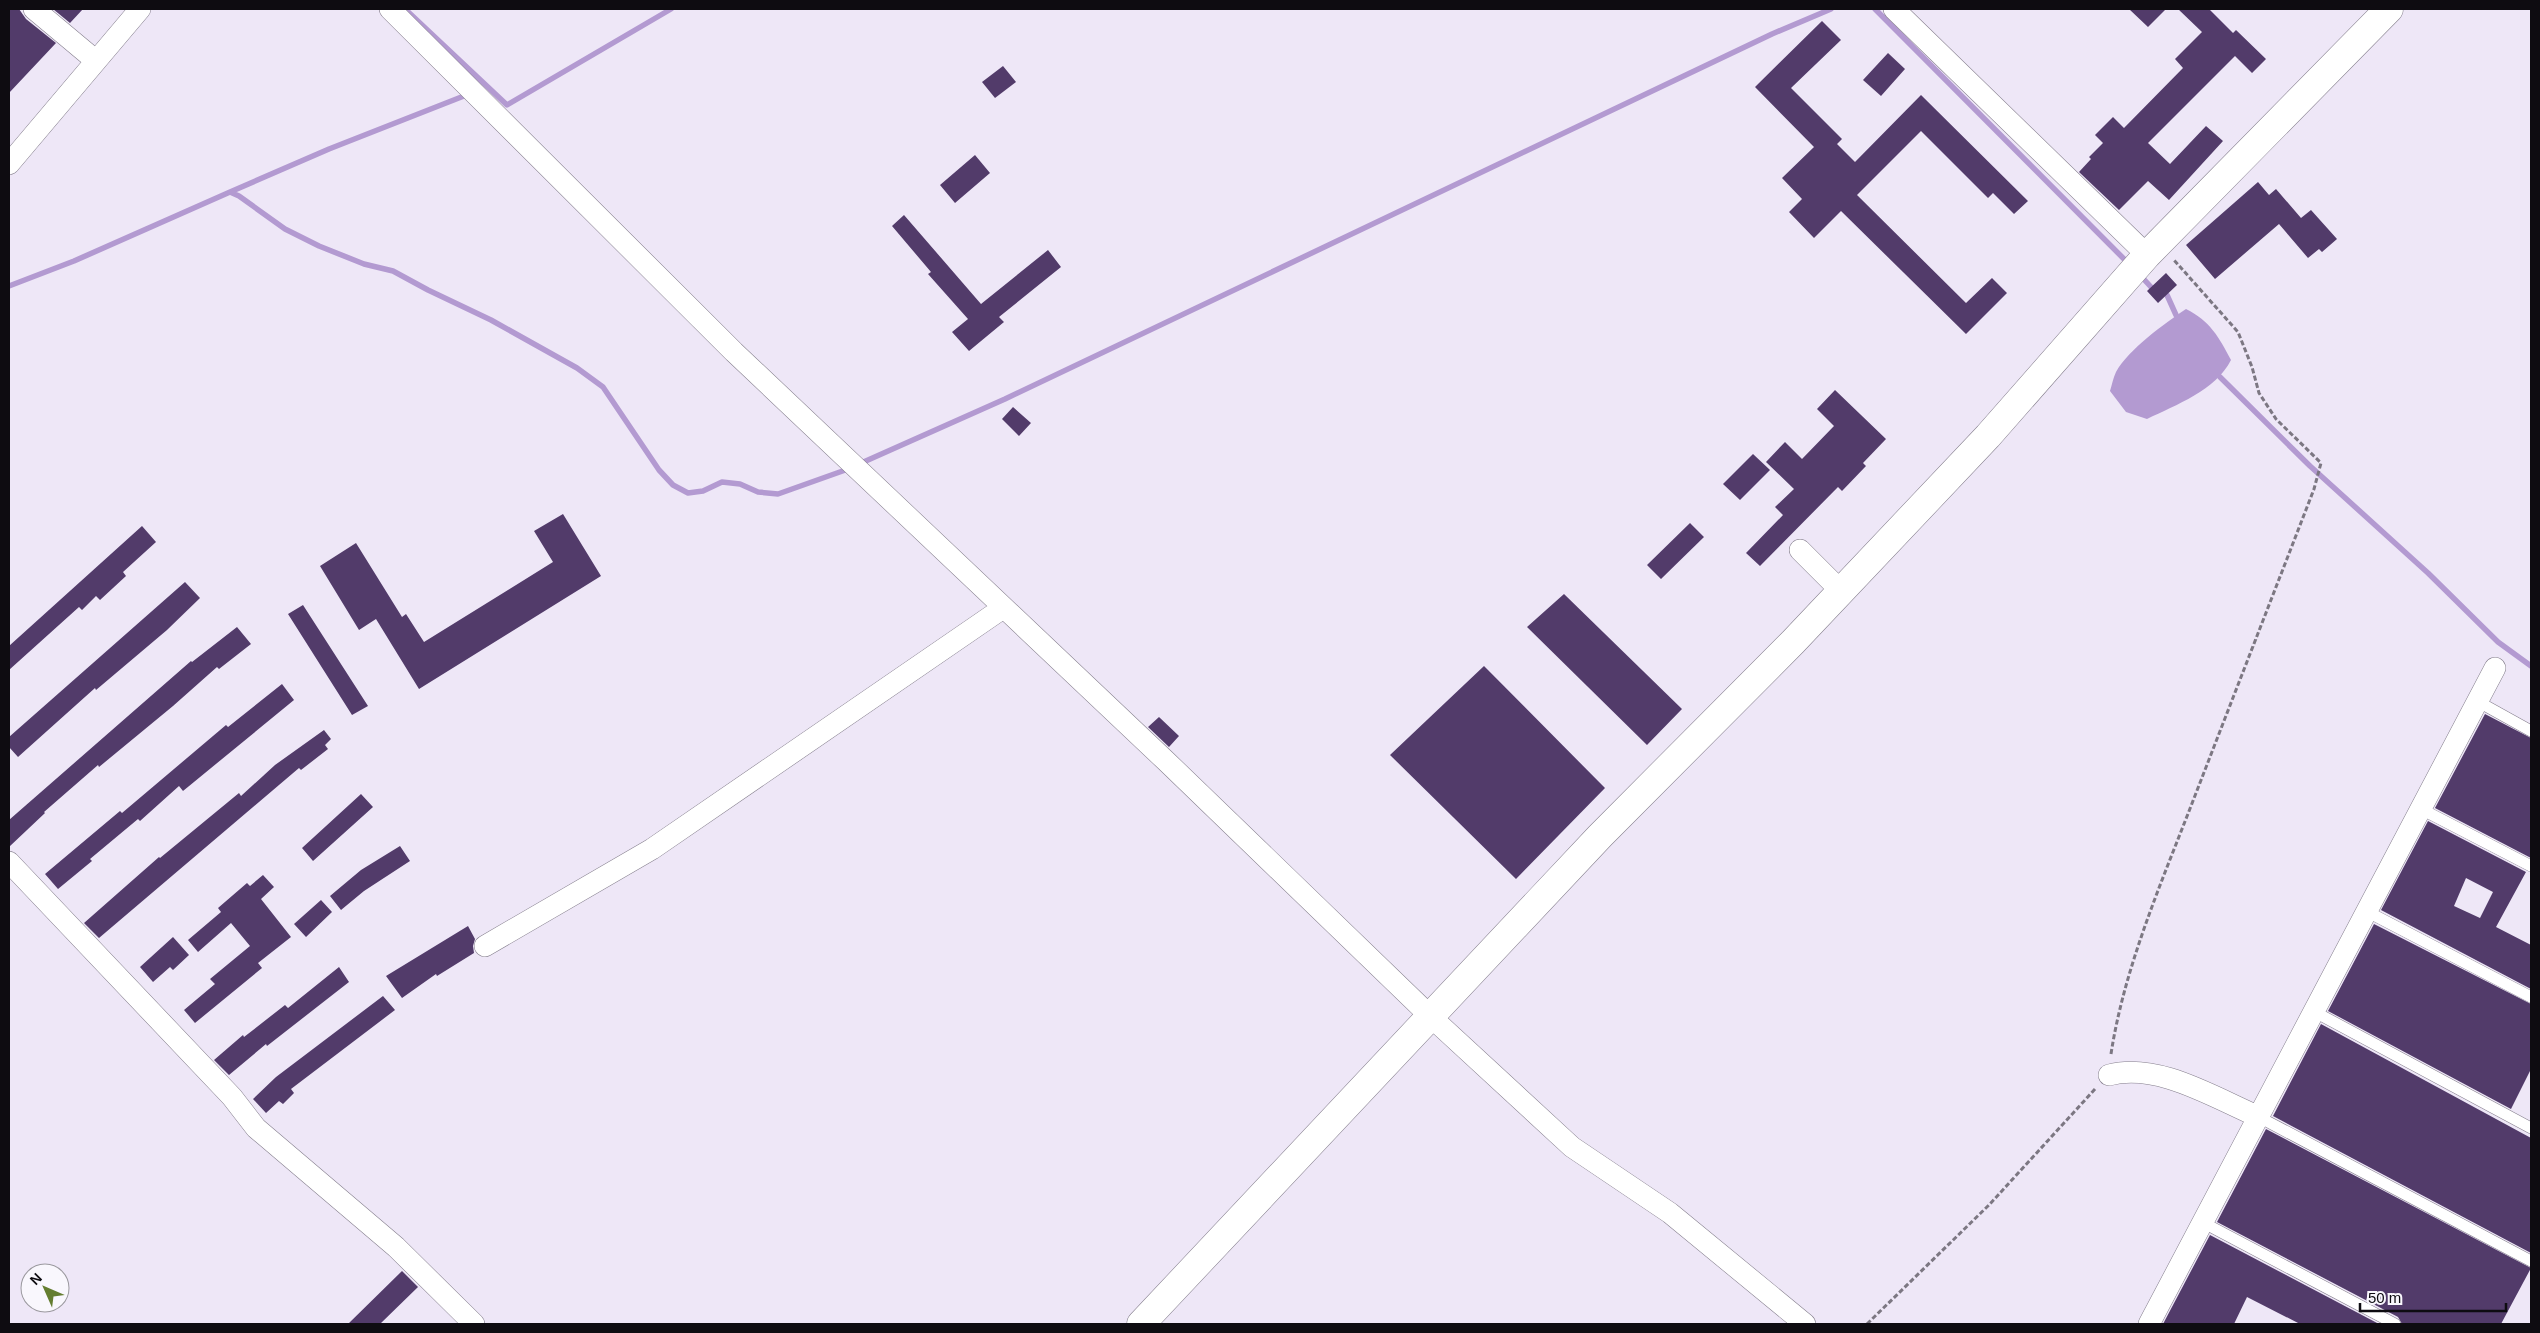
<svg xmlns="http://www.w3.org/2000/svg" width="2540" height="1333" viewBox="0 0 2540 1333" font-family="Arial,sans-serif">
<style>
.water{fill:#b39ad1}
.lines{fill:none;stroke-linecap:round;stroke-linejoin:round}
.stream{stroke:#b39ad1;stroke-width:5.5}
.building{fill:#523b6a;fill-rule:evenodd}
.lane-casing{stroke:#847e8c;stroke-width:12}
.street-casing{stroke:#847e8c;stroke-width:22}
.secondary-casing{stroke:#847e8c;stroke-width:29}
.path{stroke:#7c7782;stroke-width:3;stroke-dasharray:5 2.5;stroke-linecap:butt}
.lane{stroke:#fff;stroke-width:11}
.street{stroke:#fff;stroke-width:21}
.secondary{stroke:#fff;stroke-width:28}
</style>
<rect width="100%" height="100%" fill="#eee7f7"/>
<path class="water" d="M2186 309C2210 321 2219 337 2231 360 2216 390 2176 405 2147 419L2126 412 2110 391C2112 385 2113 378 2116 372 2128 350 2165 323 2186 309Z"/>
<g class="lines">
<path class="stream" d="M405 9 507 105 671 9
M1875 9 2129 264
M230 192 329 149 469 94
M2139 274 2151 287
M9 286 74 261 230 192 239 196 285 229 319 246 364 264 393 271 428 290 491 320 577 368 603 387 659 470 673 485 688 493 703 491 722 482 740 484 758 492 778 494 851 468
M2167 295 2176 315
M2220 377 2310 466 2428 573 2498 642 2531 666
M859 464 1005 399 1772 34 1831 9"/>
</g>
<path class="building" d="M9 9H19L26 19 56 43 9 93Z
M53 9H83L70 23Z
M2129 9H2166L2148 27Z
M2178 9H2209L2233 33 2236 30 2266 59 2252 73 2235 56 2148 143 2170 164 2206 126 2223 141 2169 200 2148 181 2119 210 2079 172 2091 159 2089 157 2103 143 2095 135 2113 117 2124 128 2183 68 2175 59 2202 32Z
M1822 21 1841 40 1791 88 1842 139 1837 144 1855 162 1921 95 2028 201 2014 214 1993 193 1988 198 1921 131 1857 195 1966 303 1992 278 2007 293 1966 334 1841 211 1814 238 1789 212 1802 199 1782 178 1814 147 1755 87Z
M1888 53 1905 69 1881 96 1863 80Z
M1003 66 1016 82 995 98 982 82Z
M975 155 990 173 955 203 940 185Z
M2258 182 2269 195 2276 189 2301 218 2311 210 2337 239 2322 252 2319 249 2308 258 2279 224 2215 279 2186 245Z
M904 215 981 304 1048 250 1061 267 999 317 1004 322 969 351 952 332 968 319 928 274 931 272 892 226Z
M2166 273 2177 285 2158 303 2147 291Z
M1835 390 1886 439 1863 463 1866 466 1842 491 1838 487 1760 566 1746 553 1783 515 1775 507 1794 489 1766 462 1785 442 1802 459 1834 426 1817 409Z
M1013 407 1031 423 1019 436 1002 419Z
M1753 454 1770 470 1740 500 1723 484Z
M563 514 601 576 419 689 376 619 359 630 320 566 356 543 402 617 406 614 424 642 553 562 534 531Z
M1690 523 1704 537 1661 579 1647 565Z
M142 526 156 542 123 572 126 576 100 600 96 596 82 610 79 607 9 670V646Z
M185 582 200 598 167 630 96 690 95 688 18 757 9 747V737Z
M1564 594 1682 709 1647 745 1527 627Z
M303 605 368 706 352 715 288 614Z
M237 627 251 644 219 669 217 667 173 706 99 767 98 765 44 812 45 813 9 847V820L191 661 192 662Z
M1484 666 1605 788 1516 879 1390 755Z
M282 684 294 700 183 791 179 786 140 821 138 819 90 859 92 861 58 889 45 874 120 811 122 813 226 725 228 727Z
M2485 714 2531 738V858L2435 808Z
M1159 717 1179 736 1169 747 1148 727Z
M324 730 331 739 325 745 328 749 301 770 299 768 99 938 84 923 159 857 160 858 239 793 241 796 275 765Z
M361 794 373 807 313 861 302 848Z
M2428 821 2526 872 2496 927 2531 945V989L2381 910ZM2466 878 2493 892 2480 918 2454 906Z
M400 846 410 861 364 891 341 910 330 896 361 870Z
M263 875 274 887 261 899 291 937 258 963 262 968 195 1023 184 1010 215 984 210 979 250 946 231 923 198 952 188 940 221 912 218 908 247 883 250 886Z
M321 900 332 912 306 937 294 924Z
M2374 924 2531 1004V1069L2511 1109 2328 1011Z
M468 926 475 939 473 946 474 953 437 976 436 974 402 998 386 976Z
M173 937 189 955 173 970 170 967 153 982 140 967Z
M339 967 349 982 267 1046 266 1044 229 1075 214 1060 243 1035 244 1037 285 1005 288 1008Z
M383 996 395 1010 291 1089 294 1093 283 1104 279 1101 266 1113 253 1099 276 1077Z
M2321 1024 2531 1138V1253L2273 1116Z
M2266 1129 2531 1268 2501 1324H2402L2398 1317 2217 1222Z
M2210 1235 2379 1324H2300L2247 1297 2234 1324H2163Z
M402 1271 418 1287 380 1324H348Z"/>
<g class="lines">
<g class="lane-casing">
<path id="lane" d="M2477 701 2531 731
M2421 809 2531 866
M2366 911 2531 997
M2313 1011 2531 1128
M2257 1116 2531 1261
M2202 1222 2395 1324"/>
</g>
<g class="street-casing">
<path id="street" d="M34 9 95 60
M390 9 734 352 1166 761 1430 1016 1572 1147 1670 1213 1805 1324
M1894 9 2147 255
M9 164 140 9
M1800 550 1841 591
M9 862 232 1097 256 1128 396 1247 474 1324
M485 946 652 849 1003 608
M2109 1075C2157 1062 2213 1097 2257 1116
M2149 1324 2495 668"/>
</g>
<g class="secondary-casing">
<path id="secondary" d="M1141 1324 1600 836 1793 642 1988 436 2147 255 2389 9"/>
</g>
<path class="path" d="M2111 1054C2124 969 2160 886 2191 806 2232 700 2273 595 2314 489L2321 463 2276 419 2259 393 2252 367 2238 332 2174 260
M1867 1324 1989 1205 2096 1088"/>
<use href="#lane" class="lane"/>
<use href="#street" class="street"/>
<use href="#secondary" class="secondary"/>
</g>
<rect width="2540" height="1333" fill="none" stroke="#0e0c11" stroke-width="20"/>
<g transform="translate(45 1288) rotate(315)"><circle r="24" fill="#f9f7fd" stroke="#9b999f"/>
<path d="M0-4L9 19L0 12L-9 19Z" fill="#647d30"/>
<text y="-8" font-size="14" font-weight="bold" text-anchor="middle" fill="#0e0c11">N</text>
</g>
<path d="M2360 1303v8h146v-8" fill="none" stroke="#0e0c11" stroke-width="2.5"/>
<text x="2368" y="1303" font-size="15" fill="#0e0c11" stroke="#f9f7fd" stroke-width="4" paint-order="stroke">50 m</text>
</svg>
